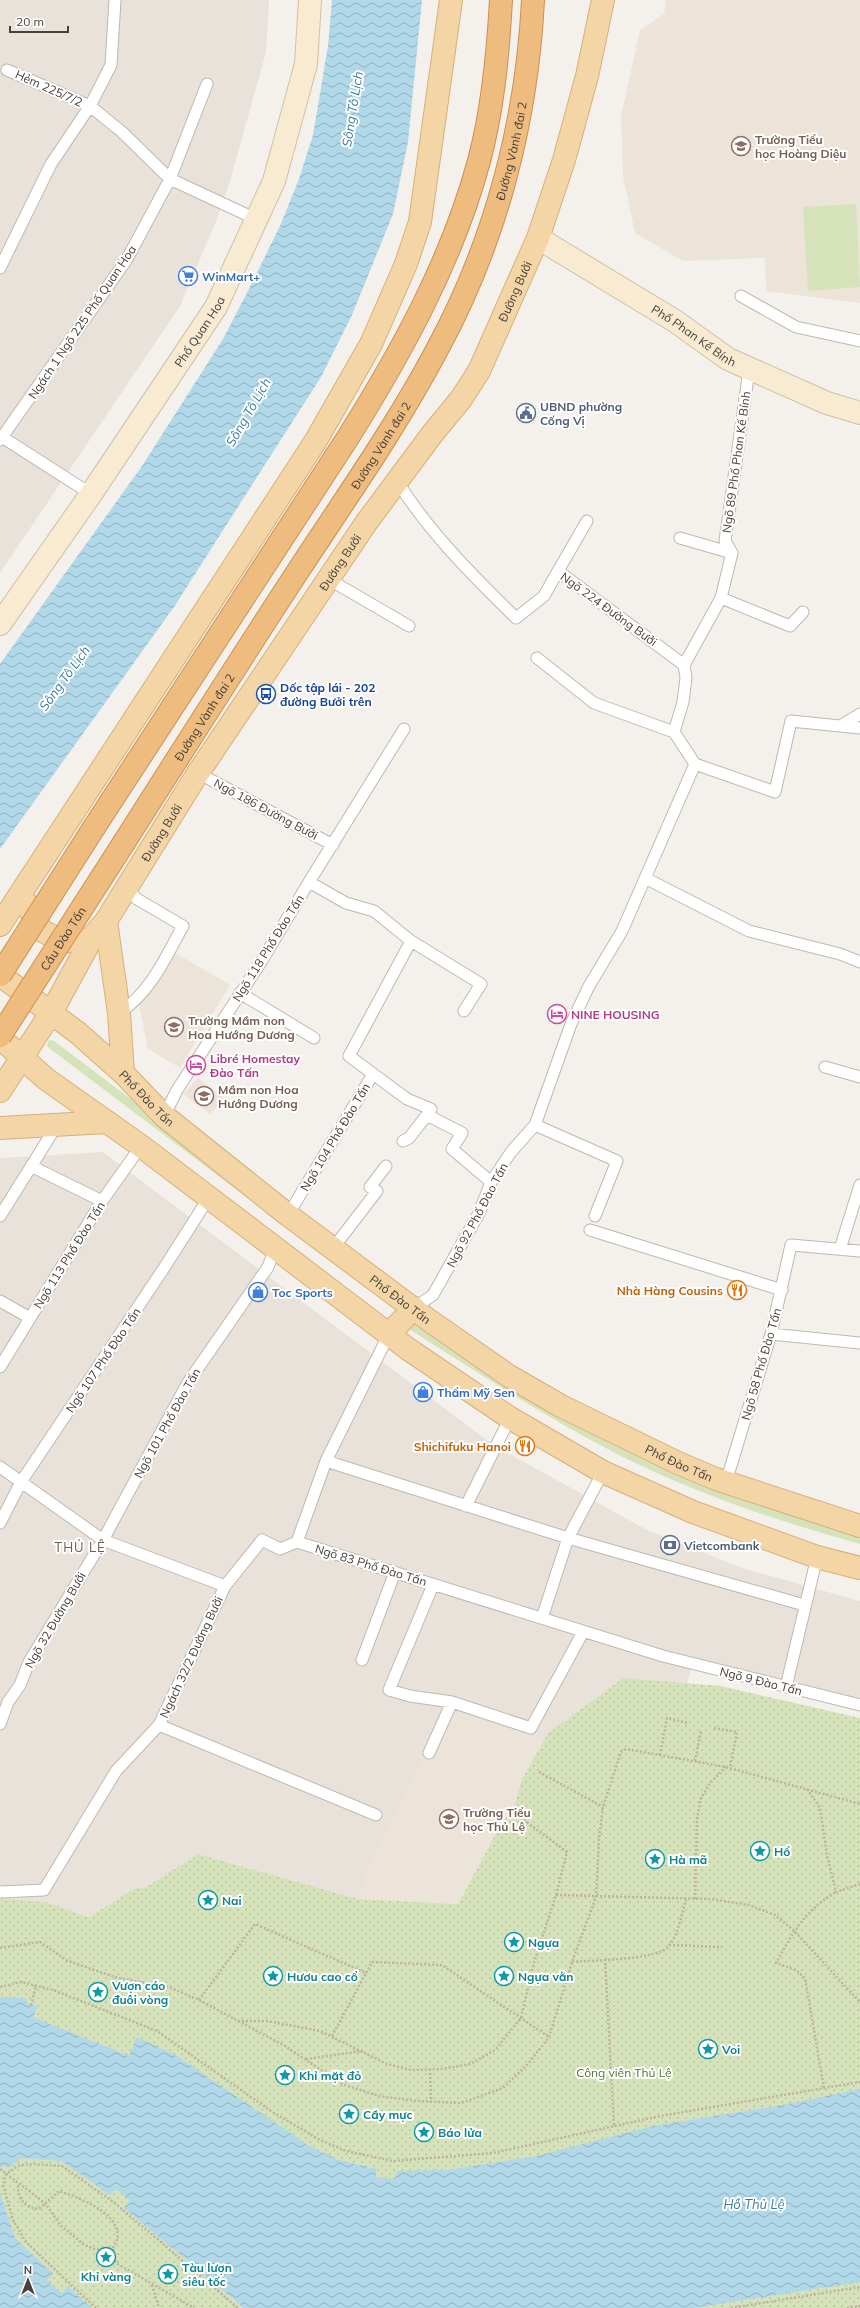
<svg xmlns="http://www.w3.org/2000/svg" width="860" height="2308" viewBox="0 0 860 2308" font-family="Mulish,sans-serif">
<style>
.residential{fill:#e8e2db}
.education{fill:#ece4d8}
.grass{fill:#d6e3ba}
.park{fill:url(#park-dots)}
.water{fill:url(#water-waves)}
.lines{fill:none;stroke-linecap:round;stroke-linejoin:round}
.lane-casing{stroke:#bfb8b0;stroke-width:13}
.secondary-casing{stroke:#d1c0a3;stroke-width:24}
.primary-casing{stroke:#d7b078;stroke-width:24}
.highway-casing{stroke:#cd904e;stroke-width:24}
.path{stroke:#bfb2a3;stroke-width:2.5;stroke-dasharray:2 2;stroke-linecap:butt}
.lane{stroke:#fff;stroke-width:11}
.secondary{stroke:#f9ebd2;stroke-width:22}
.primary{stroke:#f3d5a6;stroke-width:22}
.highway{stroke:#eebc7e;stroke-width:22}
.highway-bridge-casing{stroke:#cd904e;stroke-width:24;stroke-linecap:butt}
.highway-bridge{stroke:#eebc7e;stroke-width:22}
.labels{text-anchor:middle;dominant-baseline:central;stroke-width:4;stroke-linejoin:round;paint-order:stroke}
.street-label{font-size:12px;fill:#48413b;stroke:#fff}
.education-label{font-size:12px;font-weight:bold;fill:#785e54;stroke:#fff;text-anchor:start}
.shop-label{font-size:12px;font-weight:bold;fill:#366cbe;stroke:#fff;text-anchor:start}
.service-label{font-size:12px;font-weight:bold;fill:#4e5e75;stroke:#fff;text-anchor:start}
.transit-label{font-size:12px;font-weight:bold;fill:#164399;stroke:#fff;text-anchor:start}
.hotel-label{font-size:12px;font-weight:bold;fill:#b23c85;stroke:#fff;text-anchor:start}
.food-label{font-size:12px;font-weight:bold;fill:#c56008;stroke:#fff;text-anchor:end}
.culture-label{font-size:12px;font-weight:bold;fill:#0d838f;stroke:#fff;text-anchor:start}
.park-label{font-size:12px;fill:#537434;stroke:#fff}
.water-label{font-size:13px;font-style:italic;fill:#3a7c9a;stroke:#fff}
.neighbourhood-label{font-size:13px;letter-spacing:1px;fill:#6a5e53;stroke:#fff}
</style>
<defs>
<pattern id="park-dots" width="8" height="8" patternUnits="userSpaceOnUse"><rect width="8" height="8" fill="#d6e3ba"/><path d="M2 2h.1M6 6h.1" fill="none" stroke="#b9c4a1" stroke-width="1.8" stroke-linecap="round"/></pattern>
<pattern id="water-waves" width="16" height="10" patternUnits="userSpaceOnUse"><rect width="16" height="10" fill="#b1d8e9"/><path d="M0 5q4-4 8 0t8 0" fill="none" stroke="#92b1be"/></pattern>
</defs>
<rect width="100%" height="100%" fill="#f4f1ec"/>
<path class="residential" d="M0 0H269L266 52 230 181 217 219 180 306 0 573Z
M103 1152 495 1446 647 1530 742 1568 860 1601V1704L694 1660 687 1684 623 1678 548 1733 543 1742 454 1711 430 1759 423 1756 375 1855 358 1899 198 1854 143 1889 137 1887 89 1917 46 1902 0 1898V1158Z"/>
<path class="education" d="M666 0H860V303L766 291 765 258 683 261 635 233 623 176 621 116 640 30 664 14Z
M174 952 230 985 180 1068 148 1049 139 1004Z
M198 1078 225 1099 210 1114 183 1094Z
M454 1711 543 1742 522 1779 515 1804 496 1833 458 1904 358 1899 375 1855 423 1755 430 1758Z"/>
<path class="grass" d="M856 204 860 287 808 291 803 207Z
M49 1040 54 1041 371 1280V1289L365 1287 49 1048 47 1045Z
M414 1318 503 1378 860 1536V1544C777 1521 694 1493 617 1454 543 1416 474 1370 404 1326Z"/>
<path class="park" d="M623 1678 721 1686 860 1718V2308H0V1898L46 1902 89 1917 137 1887 143 1889 198 1854 358 1899 458 1904 496 1833 515 1804 522 1779 548 1733Z"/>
<path class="water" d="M332 0H422L408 142 393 214 352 315 321 377 174 607 0 849V664L142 466 223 339 250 287 280 226 299 179 313 135 328 46Z
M2 1997 26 1998 25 2003 38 2006 33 2017 129 2056 137 2037 177 2056 308 2145 338 2160 376 2169V2177L395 2179 397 2171 448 2170 537 2156 653 2126 783 2105 860 2089V2282L693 2308H244L124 2208 130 2200 116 2189 110 2195 61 2161 21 2158 9 2167 3 2166 0 2169V1998Z
M0 2193 15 2238 53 2273 47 2281 62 2293 68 2286 91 2308H0Z"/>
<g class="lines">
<g class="lane-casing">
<path id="lane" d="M7 70 90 106 122 132 170 179 256 219
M0 268 51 164 90 106 111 65 115 0
M741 296 796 327 860 341
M2 437 91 494
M0 440 127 259 170 179 207 84
M397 481C429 532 473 576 516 618L544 596 558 571 684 665
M680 538 732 553
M732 553 721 598 684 665 686 678 683 702 674 732 695 764 775 792 791 721 860 728
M732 553 725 541 749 370
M558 571 587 521
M330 580 409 626
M721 598 790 626 803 612
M537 658 594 703 674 732
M842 725 860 714
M404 729 309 882 346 903 374 911 411 941 481 984 464 1011
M198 773 333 845
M645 878 749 931 840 954 860 962
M411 941 349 1056 407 1099 431 1109 427 1115 462 1133 452 1149 491 1182
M240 993 314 1038
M119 1013C151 992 165 958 183 926L137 899 126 888
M825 1067 860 1077
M164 1116 177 1090 261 962 309 882
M535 1125 617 1161 595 1216
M403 1141 409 1138 427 1115
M31 1166 102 1201
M288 1215 373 1074
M0 1216 57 1125
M590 1230 782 1290
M334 1247 377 1191 370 1187 386 1166
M840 1249 860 1185
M0 1301 30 1318
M414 1308 433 1295 479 1213 491 1182 511 1152 535 1125 571 1024 589 986 622 931 695 764
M389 1334 326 1461 297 1542 663 1656 860 1705
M771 1334 860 1343
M0 1367 102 1201 141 1146
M326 1461 568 1538 804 1605
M0 1467 103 1540 225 1586
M726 1482 771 1334 791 1245 860 1251
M466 1506 510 1418
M0 1523 21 1482 164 1268 208 1199
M433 1585 389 1690 410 1696 452 1702 531 1728 583 1632
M542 1618 568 1538 603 1472
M362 1660 395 1572
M786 1687 817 1557
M0 1724 8 1702 20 1685 29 1662 103 1540 187 1384 268 1267 275 1249
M159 1725 376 1815
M429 1753 452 1702
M0 1892 44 1890 116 1771 159 1725 225 1586 262 1540 280 1549 297 1542"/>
</g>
<g class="secondary-casing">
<g id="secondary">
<path id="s1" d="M538 238 675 321 728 359 827 403 860 413"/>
<path id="s2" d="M0 624 91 494 216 307 274 181 306 64 310 0"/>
</g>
</g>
<g class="primary-casing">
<g id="primary">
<path d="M27 904 41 930 63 942 80 939"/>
<path d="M106 921 119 1013 123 1073"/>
<path d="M0 925 315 442 371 344 406 264 420 222 451 0"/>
<path id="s3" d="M0 975 78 1033 123 1073 164 1116 288 1215 430 1321 509 1376 561 1406 678 1463 716 1479 860 1526"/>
<path d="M0 1038 46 1079 141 1146 408 1349 510 1418 603 1472 693 1512 817 1557 860 1568"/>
<path id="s4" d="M0 1091 51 1013 93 936 106 921 198 773 366 523 433 433 461 399 479 371 538 238 564 160 587 76 603 0"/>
<path d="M0 1128 107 1122"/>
<path d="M389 1334 414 1308"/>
</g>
</g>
<g class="highway-casing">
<g id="highway">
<path d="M95 826 347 439C401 353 452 261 479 161 493 109 498 54 501 0"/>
<path id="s5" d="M125 841C183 750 241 658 300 568 348 495 398 424 439 346 496 240 527 121 533 0"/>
</g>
</g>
<path class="path" d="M714 1728 737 1732 730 1768
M660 1755 667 1718 688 1723
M695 1761 701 1730
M539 1772 603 1807
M807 1789 820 1808 827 1855 836 1892 860 1884
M556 1895 711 1899 749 1905 775 1915 794 1931 860 2002
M695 1899 697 1818 701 1798 710 1783 726 1767
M669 1945 722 1947
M0 1948 40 1942 68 1961 118 1978 169 1987 199 2000 285 2046 342 2084 379 2096 418 2101 461 2103 503 2088 528 2064 549 2037 572 1962 596 1897 599 1839 603 1807 621 1752 626 1749 726 1767 860 1804
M605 1959 614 2126
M572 1962C592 1960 653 1960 667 1948 678 1937 682 1913 686 1899
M0 1987 21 1982 53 1990 157 2031 271 2111 320 2140 346 2151 393 2161 493 2153 660 2116 860 2082
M199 2000 255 1924 366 1973
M31 2005 36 1986
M238 2021H267L320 2031 387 2064 411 2070 442 2069 470 2064 495 2050 521 2018 534 1963 556 1895 567 1852 521 1818
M332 2036 372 1962 442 1965 549 2037
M306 2059 363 2051
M430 2069 431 2102
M824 2088 805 1978 796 1970 776 1963C794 1931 804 1911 836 1892
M0 2169 46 2204 60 2225 83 2244 94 2249H112C135 2219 81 2198 59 2191L39 2209C24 2208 17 2198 18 2183
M112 2249 116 2263 194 2308
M152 2285 159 2308
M96 2308 26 2242 13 2220 3 2185 6 2174 20 2165 34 2164 62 2166 116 2204 238 2308
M731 2308 860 2287
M847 2308 860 2306"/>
<use href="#lane" class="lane"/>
<use href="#secondary" class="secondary"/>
<use href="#primary" class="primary"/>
<use href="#highway" class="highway"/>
<g class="highway-bridge-casing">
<g id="highway-bridge">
<path d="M0 975 95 826"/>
<path id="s6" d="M0 1036 125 841"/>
</g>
</g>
<use href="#highway-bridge" class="highway-bridge"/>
</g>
<defs>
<g id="school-ring" transform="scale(1)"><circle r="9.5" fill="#fff" stroke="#8d6e63" stroke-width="1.5"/><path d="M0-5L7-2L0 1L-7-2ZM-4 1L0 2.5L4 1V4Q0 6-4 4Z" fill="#8d6e63"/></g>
<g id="supermarket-ring" transform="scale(1)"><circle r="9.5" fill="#fff" stroke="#3f7fe0" stroke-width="1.5"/><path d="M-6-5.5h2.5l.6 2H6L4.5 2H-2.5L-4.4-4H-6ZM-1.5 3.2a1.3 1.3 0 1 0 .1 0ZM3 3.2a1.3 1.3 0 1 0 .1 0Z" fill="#3f7fe0"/></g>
<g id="civic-ring" transform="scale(1)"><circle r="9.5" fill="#fff" stroke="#5c6f8a" stroke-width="1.5"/><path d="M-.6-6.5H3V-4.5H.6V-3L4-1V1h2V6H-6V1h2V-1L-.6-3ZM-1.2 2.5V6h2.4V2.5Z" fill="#5c6f8a"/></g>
<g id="bus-ring" transform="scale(1)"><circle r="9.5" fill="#fff" stroke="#1a4fb4" stroke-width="1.5"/><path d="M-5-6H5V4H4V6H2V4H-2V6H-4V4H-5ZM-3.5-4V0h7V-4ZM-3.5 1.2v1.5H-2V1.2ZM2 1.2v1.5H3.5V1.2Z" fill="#1a4fb4"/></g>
<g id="hotel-ring" transform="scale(1)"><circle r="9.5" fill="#fff" stroke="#d1479c" stroke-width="1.5"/><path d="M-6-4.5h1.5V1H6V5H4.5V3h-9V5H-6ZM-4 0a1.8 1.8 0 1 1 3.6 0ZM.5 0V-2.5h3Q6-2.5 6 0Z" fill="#d1479c"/></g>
<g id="restaurant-ring" transform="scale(1)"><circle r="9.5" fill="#fff" stroke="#e8710a" stroke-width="1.5"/><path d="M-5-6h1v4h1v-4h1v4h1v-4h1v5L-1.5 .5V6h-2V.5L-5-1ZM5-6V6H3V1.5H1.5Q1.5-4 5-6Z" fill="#e8710a"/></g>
<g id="shop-ring" transform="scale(1)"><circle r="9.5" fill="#fff" stroke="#3f7fe0" stroke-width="1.5"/><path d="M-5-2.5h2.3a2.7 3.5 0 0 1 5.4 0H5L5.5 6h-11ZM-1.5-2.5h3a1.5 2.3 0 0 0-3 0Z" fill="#3f7fe0"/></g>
<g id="bank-ring" transform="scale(1)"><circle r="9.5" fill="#fff" stroke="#5c6f8a" stroke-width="1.5"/><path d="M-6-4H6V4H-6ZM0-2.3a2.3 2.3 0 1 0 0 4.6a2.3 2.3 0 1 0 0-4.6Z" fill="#5c6f8a"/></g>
<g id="sight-ring" transform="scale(1)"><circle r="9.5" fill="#fff" stroke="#0f9aa8" stroke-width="1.5"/><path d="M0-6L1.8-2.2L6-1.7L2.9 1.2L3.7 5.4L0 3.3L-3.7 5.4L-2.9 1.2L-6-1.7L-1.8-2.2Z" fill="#0f9aa8"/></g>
</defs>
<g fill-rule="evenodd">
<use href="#school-ring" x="741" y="146"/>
<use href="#supermarket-ring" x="188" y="276"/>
<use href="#civic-ring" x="526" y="413"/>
<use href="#bus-ring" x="266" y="694"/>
<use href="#hotel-ring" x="557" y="1014"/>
<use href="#school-ring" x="174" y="1027"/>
<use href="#hotel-ring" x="196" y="1065"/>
<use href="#school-ring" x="204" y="1096"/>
<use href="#restaurant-ring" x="737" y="1290"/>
<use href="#shop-ring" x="258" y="1292"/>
<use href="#shop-ring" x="423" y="1392"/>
<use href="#restaurant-ring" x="525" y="1446"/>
<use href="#bank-ring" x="670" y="1545"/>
<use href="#school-ring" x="449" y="1819"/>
<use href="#sight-ring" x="760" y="1851"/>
<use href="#sight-ring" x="655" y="1859"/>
<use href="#sight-ring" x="208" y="1900"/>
<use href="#sight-ring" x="514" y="1942"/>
<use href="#sight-ring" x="273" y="1976"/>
<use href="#sight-ring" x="504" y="1976"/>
<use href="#sight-ring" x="98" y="1992"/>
<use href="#sight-ring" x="708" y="2049"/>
<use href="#sight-ring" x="285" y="2075"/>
<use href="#sight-ring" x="349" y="2114"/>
<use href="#sight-ring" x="424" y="2132"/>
<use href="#sight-ring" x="106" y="2257"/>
<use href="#sight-ring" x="168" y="2274"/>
</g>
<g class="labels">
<g class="street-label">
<text transform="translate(49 88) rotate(24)">Hẻm 225/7/2</text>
<text stroke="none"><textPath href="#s5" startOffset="795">Đường Vành đai 2</textPath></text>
<text stroke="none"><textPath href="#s4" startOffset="953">Đường Bưởi</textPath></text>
<text transform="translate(82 322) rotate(-56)">Ngách 1 Ngõ 225 Phố Quan Hoa</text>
<text stroke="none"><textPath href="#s2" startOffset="354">Phố Quan Hoa</textPath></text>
<text stroke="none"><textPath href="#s1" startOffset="184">Phố Phan Kế Bính</textPath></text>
<text stroke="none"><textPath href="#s5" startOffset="471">Đường Vành đai 2</textPath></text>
<text transform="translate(736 462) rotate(-82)">Ngõ 89 Phố Phan Kế Bính</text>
<text stroke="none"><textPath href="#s4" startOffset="629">Đường Bưởi</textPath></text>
<text transform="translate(609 609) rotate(36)">Ngõ 224 Đường Bưởi</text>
<text stroke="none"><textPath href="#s5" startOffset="147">Đường Vành đai 2</textPath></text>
<text transform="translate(266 809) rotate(28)">Ngõ 186 Đường Bưởi</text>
<text stroke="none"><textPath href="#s4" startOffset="305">Đường Bưởi</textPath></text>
<text stroke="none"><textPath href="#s6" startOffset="116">Cầu Đào Tấn</textPath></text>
<text transform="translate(268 948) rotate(-58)">Ngõ 118 Phố Đào Tấn</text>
<text stroke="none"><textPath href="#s3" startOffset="192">Phố Đào Tấn</textPath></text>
<text transform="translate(335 1137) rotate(-59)">Ngõ 104 Phố Đào Tấn</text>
<text transform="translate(477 1215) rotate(-62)">Ngõ 92 Phố Đào Tấn</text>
<text transform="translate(69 1255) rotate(-58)">Ngõ 113 Phố Đào Tấn</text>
<text stroke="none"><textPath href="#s3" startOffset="516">Phố Đào Tấn</textPath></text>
<text transform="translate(103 1360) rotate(-56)">Ngõ 107 Phố Đào Tấn</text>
<text transform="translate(761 1364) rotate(-74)">Ngõ 58 Phố Đào Tấn</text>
<text transform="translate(167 1423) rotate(-61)">Ngõ 101 Phố Đào Tấn</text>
<text stroke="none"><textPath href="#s3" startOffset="840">Phố Đào Tấn</textPath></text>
<text transform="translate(371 1565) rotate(17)">Ngõ 83 Phố Đào Tấn</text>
<text transform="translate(55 1620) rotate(-60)">Ngõ 32 Đường Bưởi</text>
<text transform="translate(191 1657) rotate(-65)">Ngách 32/2 Đường Bưởi</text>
<text transform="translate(761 1681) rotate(14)">Ngõ 9 Đào Tấn</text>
</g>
<g class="education-label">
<text x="755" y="139">Trường Tiểu<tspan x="755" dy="14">học Hoàng Diệu</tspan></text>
<text x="188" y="1020">Trường Mầm non<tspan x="188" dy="14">Hoa Hướng Dương</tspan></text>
<text x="218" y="1089">Mầm non Hoa<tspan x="218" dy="14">Hướng Dương</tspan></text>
<text x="463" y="1812">Trường Tiểu<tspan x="463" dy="14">học Thủ Lệ</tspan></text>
</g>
<g class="shop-label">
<text x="202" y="276">WinMart+</text>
<text x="272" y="1292">Toc Sports</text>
<text x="437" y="1392">Thẩm Mỹ Sen</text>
</g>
<g class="service-label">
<text x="540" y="406">UBND phường<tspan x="540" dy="14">Cống Vị</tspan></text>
<text x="684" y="1545">Vietcombank</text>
</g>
<g class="transit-label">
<text x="280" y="687">Dốc tập lái - 202<tspan x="280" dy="14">đường Bưởi trên</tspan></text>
</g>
<g class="hotel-label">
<text x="571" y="1014">NINE HOUSING</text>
<text x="210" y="1058">Libré Homestay<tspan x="210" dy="14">Đào Tấn</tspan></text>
</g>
<g class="food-label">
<text x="723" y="1290">Nhà Hàng Cousins</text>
<text x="511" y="1446">Shichifuku Hanoi</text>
</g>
<g class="culture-label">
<text x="774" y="1851">Hổ</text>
<text x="669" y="1859">Hà mã</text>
<text x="222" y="1900">Nai</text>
<text x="528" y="1942">Ngựa</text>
<text x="287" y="1976">Hươu cao cổ</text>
<text x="518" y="1976">Ngựa vằn</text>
<text x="112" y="1985">Vượn cáo<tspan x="112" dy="14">đuôi vòng</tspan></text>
<text x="722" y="2049">Voi</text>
<text x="299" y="2075">Khỉ mặt đỏ</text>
<text x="363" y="2114">Cầy mực</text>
<text x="438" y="2132">Báo lửa</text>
<text x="182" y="2267">Tàu lượn<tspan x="182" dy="14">siêu tốc</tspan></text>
<text x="106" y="2276" text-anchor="middle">Khỉ vàng</text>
</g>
<g class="park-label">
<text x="624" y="2072">Công viên Thủ Lệ</text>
</g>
<g class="water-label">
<text transform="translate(352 109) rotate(-81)">Sông Tô Lịch</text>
<text transform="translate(248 412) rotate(-60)">Sông Tô Lịch</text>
<text transform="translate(64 678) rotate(-54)">Sông Tô Lịch</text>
<text x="754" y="2204">Hồ Thủ Lệ</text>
</g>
<g class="neighbourhood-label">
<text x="80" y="1547">THỦ LỆ</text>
</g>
</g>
<g transform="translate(28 2280)" stroke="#ffffff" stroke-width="3" paint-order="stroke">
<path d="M0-3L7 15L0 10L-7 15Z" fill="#48413b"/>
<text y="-6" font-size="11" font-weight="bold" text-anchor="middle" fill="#48413b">N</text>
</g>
<path d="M10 26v6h58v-6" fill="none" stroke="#48413b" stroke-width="2"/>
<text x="16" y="26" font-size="12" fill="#48413b" stroke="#ffffff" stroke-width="3" paint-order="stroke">20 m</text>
</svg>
